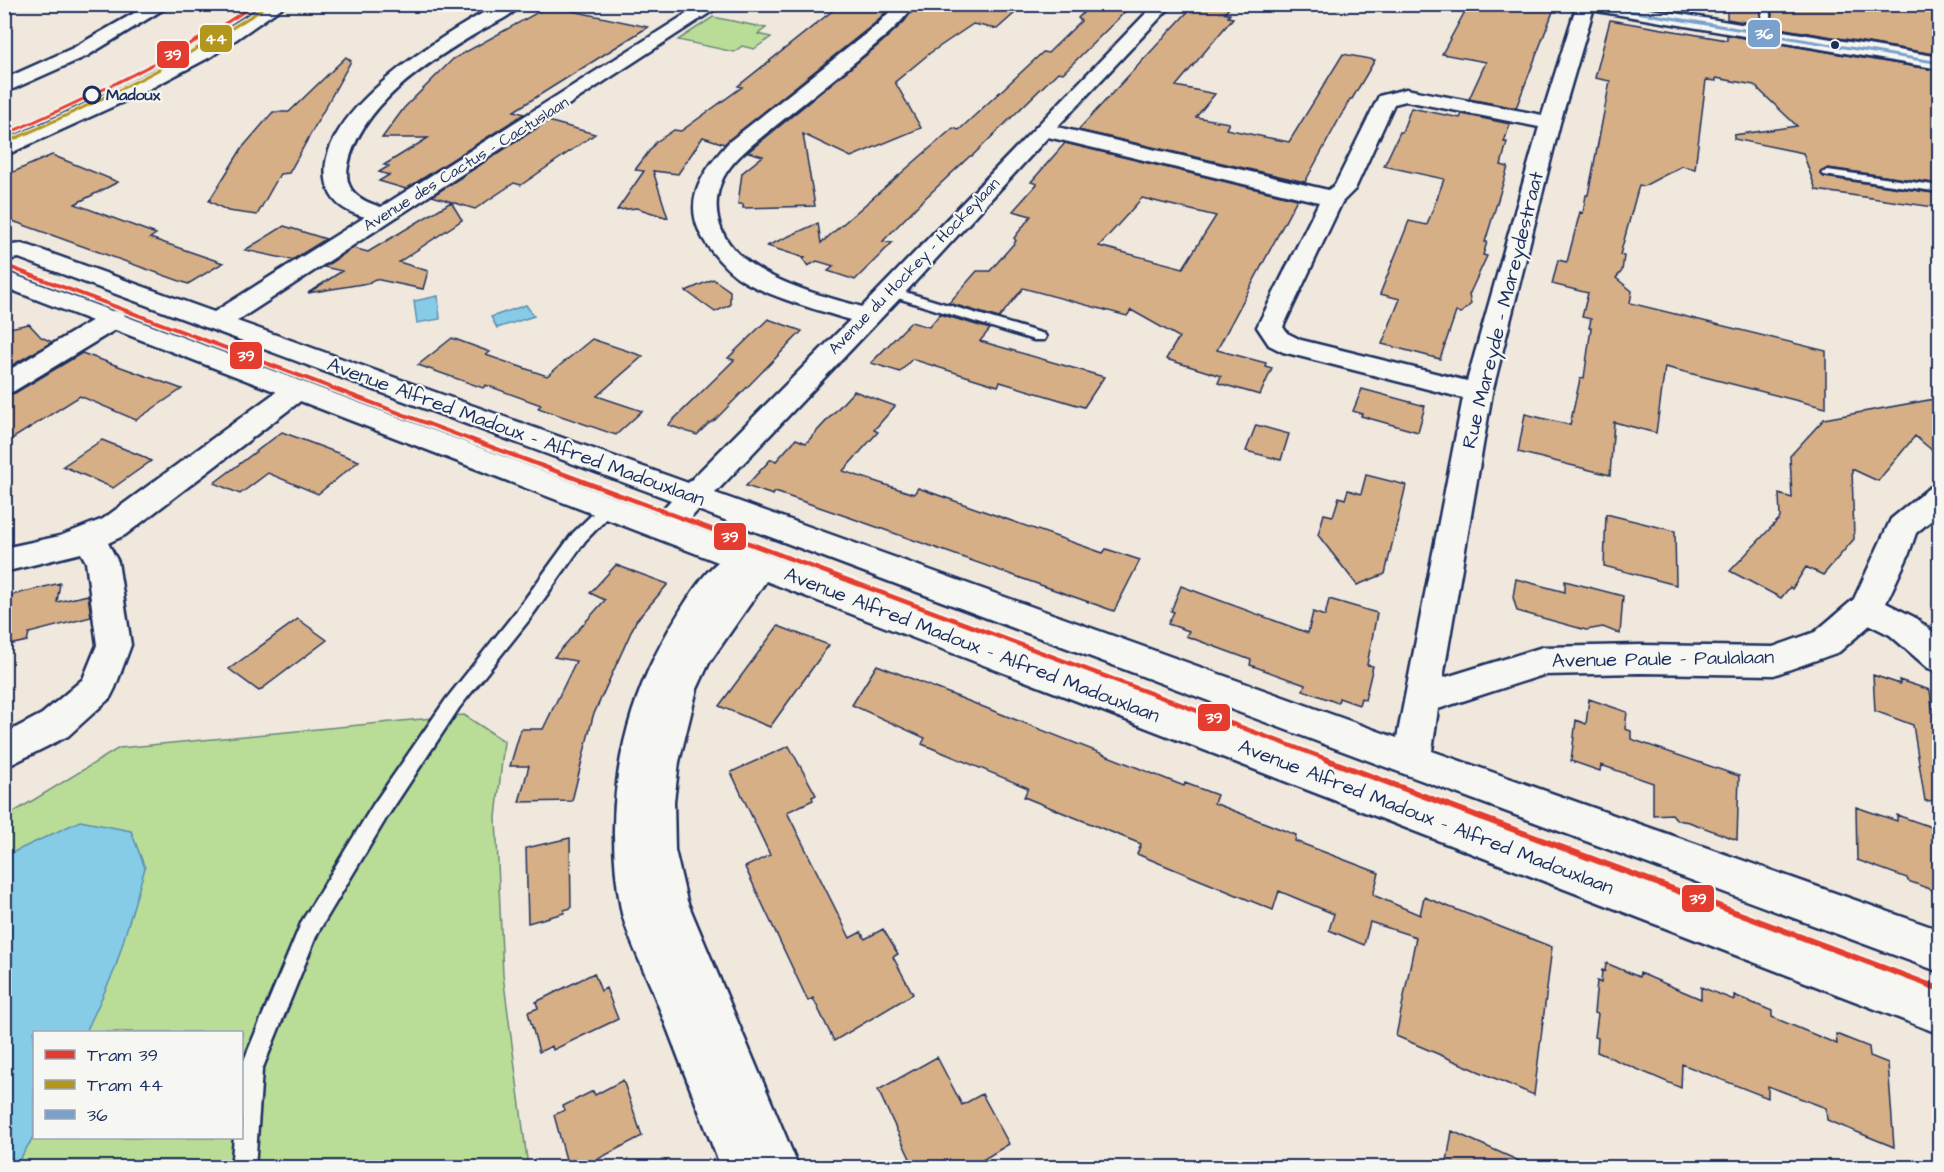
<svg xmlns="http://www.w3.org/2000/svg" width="1944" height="1172" viewBox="0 0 1944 1172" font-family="'Architects Daughter',sans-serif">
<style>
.green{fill:#b9dd97;stroke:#6a867a;stroke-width:1.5;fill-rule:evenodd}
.water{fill:#86cce7;stroke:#5b8db0;stroke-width:1.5}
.building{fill:#d6af87;stroke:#1b2f5e;stroke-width:1.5;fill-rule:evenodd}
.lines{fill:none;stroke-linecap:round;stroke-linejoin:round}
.lane-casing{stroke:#1b2f5e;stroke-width:5}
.street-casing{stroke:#1b2f5e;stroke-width:5}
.secondary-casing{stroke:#1b2f5e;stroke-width:5}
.primary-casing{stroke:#1b2f5e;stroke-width:5}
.lane{fill:#f6f6f2;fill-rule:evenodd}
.street{fill:#f6f6f2;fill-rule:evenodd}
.secondary{fill:#f6f6f2;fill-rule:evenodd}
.primary{fill:#f6f6f2;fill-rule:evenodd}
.bus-1-casing{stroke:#f6f6f2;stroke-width:6}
.bus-1{stroke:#79a1cc;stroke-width:3}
.tram-1-far3-casing{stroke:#f6f6f2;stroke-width:6}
.tram-1-far2-casing{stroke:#f6f6f2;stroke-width:8}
.tram-1-far1-casing{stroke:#f6f6f2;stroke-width:9}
.tram-1-casing{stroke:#f6f6f2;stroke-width:10}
.tram-2-casing{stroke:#f6f6f2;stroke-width:6}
.tram-1-far3{stroke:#e43c2e;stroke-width:3}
.tram-1-far2{stroke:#e43c2e;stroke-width:4}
.tram-1-far1{stroke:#e43c2e;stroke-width:4.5}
.tram-1{stroke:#e43c2e;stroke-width:6}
.tram-2{stroke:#b2971c;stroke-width:3}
.bus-dot{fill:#1b2f5e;stroke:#f6f6f2;stroke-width:2}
.stop-dot{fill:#f6f6f2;stroke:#1b2f5e;stroke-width:3}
.labels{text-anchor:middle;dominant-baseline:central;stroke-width:4.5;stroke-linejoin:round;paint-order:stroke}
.far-stop-label{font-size:16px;font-weight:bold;fill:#1b2f5e;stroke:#f6f6f2;text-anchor:start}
.far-street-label{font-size:16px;fill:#1b2f5e;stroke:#f6f6f2}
.street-label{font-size:20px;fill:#1b2f5e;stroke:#f6f6f2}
.line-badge{stroke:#f6f6f2;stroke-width:2}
.badge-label{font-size:16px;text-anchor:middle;font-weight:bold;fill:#fff}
</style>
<rect width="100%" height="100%" fill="#f0e8dd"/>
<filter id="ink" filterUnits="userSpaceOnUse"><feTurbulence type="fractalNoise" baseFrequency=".0167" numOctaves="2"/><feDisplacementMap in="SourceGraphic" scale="12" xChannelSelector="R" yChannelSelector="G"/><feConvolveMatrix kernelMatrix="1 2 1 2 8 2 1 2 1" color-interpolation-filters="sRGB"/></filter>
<g filter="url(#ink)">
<path class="green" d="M713 17 766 28 758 34 771 37 754 49 742 46 734 52 678 40Z
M464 715 504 741 496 818 503 975 528 1167H5L4 818 119 748ZM34 1032H242V1138H34Z"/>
<path class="water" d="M438 296 440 319 417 323 414 301Z
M526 305 534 316 497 328 491 317Z
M80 821 131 831 145 868 115 969 86 1032H34V1136L15 1167H5V856Z"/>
<path class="building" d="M841 4H893L875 23 724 144 703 137 678 174 653 171 668 218 637 208 617 210 644 171 635 170 656 142 674 130 681 131 742 87 738 86Z
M917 4H1025L997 29 973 24 930 53 895 82 921 128 851 157 803 134 815 206 743 208V204H738L742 173 763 156 748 152 881 43 904 22Z
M1092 4H1133L1063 73 1058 72 972 156H970L921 202 883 241 892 243 855 280 828 271 834 266 817 261 808 266 803 259 805 258 767 246 818 223 821 243 953 128 959 130 1043 52 1048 53 1081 21 1078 18Z
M1195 4H1232L1225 13 1230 14 1228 17 1233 18 1176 86 1215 94 1196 117 1229 123 1226 129 1289 142 1343 54 1375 60 1352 99H1350L1305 182 1078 130Z
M1469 4H1526L1554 9 1516 108 1469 99 1486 62 1442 54Z
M1727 4H1759L1761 25 1727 19Z
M1798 4H1940V55L1773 27 1771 6 1799 8Z
M549 6 648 27 514 111 524 114 406 189 379 181 389 175 379 172 389 166 384 165 428 138H382L404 108 453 59Z
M1610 20 1727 40V35L1940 71V184L1828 168 1820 173 1824 177 1940 194V208L1816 190 1803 153 1734 139V135L1797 126 1754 85 1716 78V81L1706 80 1695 169 1682 166 1644 186 1639 185 1620 255 1624 256 1622 271 1616 278 1632 291 1630 303 1826 351V408L1665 367 1656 433 1614 422 1610 475 1518 452 1525 414 1570 425 1580 379 1584 378 1591 328H1589L1591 319 1582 317 1588 293 1552 284 1558 260 1567 262 1580 212 1583 213 1586 195H1588L1610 81 1595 78Z
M346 57 351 61 289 173 280 174 257 215 228 211 209 201 242 148 273 112H289Z
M1411 108 1460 118 1462 114 1510 124 1504 142H1507L1501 165 1508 167 1485 242H1487L1483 255 1487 256 1469 295 1471 304 1461 313 1456 312 1440 359 1382 344 1400 299 1380 294 1409 221 1427 225 1444 179 1384 166 1400 132H1402Z
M548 121 595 134 521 185 514 183 475 209 432 196Z
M1065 143 1297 199 1217 350 1266 363 1265 366 1272 368 1260 395 1218 383 1221 376 1166 359 1179 337 1131 310 1127 316 1023 288 999 318 949 303 977 271H990L1016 241 1014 238 1031 216 1013 211 1037 184 1031 182ZM1142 198 1216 216 1183 268 1099 246Z
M52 155 118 182 75 204 156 234 150 238 223 263 188 284 4 218V176Z
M451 202 462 220 399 262 428 271 423 289 375 279 368 283 308 293 342 271 324 267 353 248 368 252Z
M284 226 326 239 292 260 245 250Z
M713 279 730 291V305L715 312 686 291Z
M940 314 990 329 980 341 1104 377 1084 407 1000 382 998 386 912 359 900 372 871 363 911 322 929 327Z
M768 319 802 331 715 420 708 424 697 435 668 425 725 369 734 360 728 358Z
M29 324 41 337 52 342 4 370V329Z
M452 338 490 352 486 355 547 376 592 339 643 356 597 396 642 411 616 435 538 408 541 405 486 385 483 388 418 365Z
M82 353 182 389 136 420 80 396 4 444V396L15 393Z
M1362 389 1425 406 1418 432 1361 416 1362 414 1353 411Z
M854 391 895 406 874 430 878 432 843 471 914 494 918 488 1103 553 1106 549 1140 560 1114 611 854 519 775 492 773 495 746 486 771 459 776 461 796 439 806 443Z
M1940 398V457L1915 436 1878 481 1852 469 1854 539 1823 575 1806 567 1792 589 1790 587 1781 598 1730 571 1780 518 1779 494 1792 498 1790 456 1824 419Z
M1256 425 1289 434 1281 460 1246 451Z
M282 432 359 461 318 494 268 473 240 494 214 483Z
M102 440 142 456 151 461 113 488 63 466Z
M1366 475 1406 485 1385 574 1357 585 1318 535 1324 514 1333 516 1339 497 1345 499 1348 490 1361 494Z
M1606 514 1675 531 1676 585 1604 566Z
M616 565 668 584 636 621 593 716 572 801 519 802 529 766H510L521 729H543L576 661 554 657 605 600 590 593Z
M1516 579 1565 592V581L1623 596 1620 634 1603 627 1586 630 1517 611 1513 597Z
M60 583 57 602 88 595 91 617 29 633 27 641 4 646V597Z
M1181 586 1308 633 1313 612 1325 616 1329 599 1377 613 1367 665 1373 666 1365 700 1361 698 1359 705 1339 698 1338 703 1303 690 1305 685 1250 665 1251 660 1186 636 1189 631 1168 624 1174 612 1171 611Z
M298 619 327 640 259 691 229 669Z
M778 626 829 645 770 727 719 706Z
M877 665 1184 786 1185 783 1217 795 1214 803 1296 835 1295 841 1379 873 1373 895 1420 915 1424 897 1552 947 1534 1095 1396 1036 1416 937 1370 922 1364 945 1329 930 1334 914 1279 891 1273 910 1137 854 1141 844 1024 797 1028 788 922 744 925 738 852 705Z
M1873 675 1900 684 1899 680 1930 690 1932 708 1940 710V800L1925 801 1913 725 1875 711Z
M1589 699 1627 712 1625 729 1631 731V739L1739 776 1737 840 1689 822 1677 820 1672 814 1653 815V783L1601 765 1600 771 1571 761 1576 720 1586 724Z
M789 746 816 795 812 797 813 800 787 812 850 938 861 932 865 939 883 929 898 954 893 957 913 994 834 1041 813 998 808 1001 745 867 770 855 731 772Z
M1856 807 1897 821V815L1940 830V893L1908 881 1907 878 1857 860Z
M570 838 571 908 564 910V913L528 923 526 848Z
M1606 963 1639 977 1640 973 1701 999V987L1734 1000V995L1772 1011V1017L1837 1044 1836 1034 1869 1047 1870 1056 1888 1063 1894 1147 1827 1120 1826 1108 1768 1086V1098L1682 1064 1681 1088 1597 1052 1598 1038 1595 1037 1598 1014 1594 1013 1597 981 1601 983 1602 970 1605 971Z
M594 973 601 991 606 988 618 1019 553 1050 552 1046 539 1052 528 1012 538 1008 536 1002Z
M937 1057 962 1105 982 1094 1009 1144 971 1167H914L878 1090Z
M623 1080 642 1136 583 1167H568L554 1115 565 1110 563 1106 593 1091 595 1095Z
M1452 1131 1533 1167H1446Z"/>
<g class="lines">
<g class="lane-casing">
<path id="lane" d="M1761 4H1769L1772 36 1764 34Z
M1828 170 1940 186V192L1824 175 1822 173Z
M892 288 1044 334 1046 337 1044 340H1034L888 295 886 292 888 289Z
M609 502 614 503 617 507 614 511 585 541 529 620 459 708 387 817 317 934 262 1070 255 1168H231L234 1138H242V1065L302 921 373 805 447 698 517 610 573 533 604 503Z"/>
</g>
<g class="street-casing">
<path id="street" d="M499 4H521C512 17 489 25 475 34 425 64 360 106 348 166 343 191 360 201 381 207L702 4H723L237 321 688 483 850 320C815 309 779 300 747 283 732 275 720 262 710 249 678 207 699 175 730 141L877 25 897 4H915C899 27 877 43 856 61 829 83 801 105 774 127 756 142 734 157 723 178 717 191 715 204 718 218 728 274 816 294 862 307L1155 4H1173L1057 127 1328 190 1335 185 1379 96 1406 89 1542 115 1577 4H1595L1560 123 1492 393 1443 678 1543 647 1640 645 1773 647 1815 632 1854 599 1891 519 1929 488 1940 485V513L1916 533 1908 556 1886 603 1914 617 1940 638V672L1928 668 1890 635 1870 625 1839 652 1774 675 1640 673 1543 675 1438 709 1432 751 1940 930V972L1399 772 698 510C684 525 674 542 652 535L647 527 671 500 19 258 4 260V246L21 244 30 246 214 312 365 217C344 211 329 202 326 179 316 110 448 32 499 4ZM1406 101 1539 127 1467 381 1301 340 1287 333 1283 327 1342 202 1355 189 1394 104ZM1048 137 1319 202 1257 327 1269 345 1283 352 1463 398 1397 738 715 493 901 297Z
M114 311 123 313 127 319 123 325 14 391 4 394V373L105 313Z
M297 381 307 384 311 390 307 396 125 535 108 543 118 562 131 645 115 688 110 698 68 736 4 768V734L42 714 83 679 97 645 86 562 81 553 4 572V548L60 536 103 519 287 384Z"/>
</g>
<g class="secondary-casing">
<path id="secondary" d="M1577 4H1620L1940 57V69L1585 9Z
M4 271 1940 990V1034L766 581 709 663 697 689 679 762 674 801 675 850 687 901 799 1168H721C698 1108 675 1049 652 989 642 965 626 934 621 909 605 823 616 734 655 656 667 632 697 578 718 562L4 287Z"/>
</g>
<g class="primary-casing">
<path id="primary" d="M150 4H172L87 56 4 93V79L73 48Z
M266 4H287L212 56 136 96 4 156V142L122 88 198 48Z"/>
</g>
<use href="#lane" class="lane"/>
<use href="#street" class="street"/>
<use href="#secondary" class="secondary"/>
<use href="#primary" class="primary"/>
<g class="bus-1-casing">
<path id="bus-1" d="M1588 4 1940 63"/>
</g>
<use href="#bus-1" class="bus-1"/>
<g class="tram-1-far3-casing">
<path id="tram-1-far3" d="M4 135C91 97 176 56 256 4"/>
</g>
<g class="tram-1-far2-casing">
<path id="tram-1-far2" d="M4 265 474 441"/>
</g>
<g class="tram-1-far1-casing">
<path id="tram-1-far1" d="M470 439 1329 760"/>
</g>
<g class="tram-1-casing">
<path id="tram-1" d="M1325 759 1940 989"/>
</g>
<g class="tram-2-casing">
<path id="tram-2" d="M7 142C95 104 180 62 261 10"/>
</g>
<use href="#tram-1-far3" class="tram-1-far3"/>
<use href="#tram-1-far2" class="tram-1-far2"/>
<use href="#tram-1-far1" class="tram-1-far1"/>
<use href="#tram-1" class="tram-1"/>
<use href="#tram-2" class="tram-2"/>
</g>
</g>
<circle class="bus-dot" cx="1835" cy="45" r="5"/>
<circle class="stop-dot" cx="92" cy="95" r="8"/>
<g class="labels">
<g class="far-stop-label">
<text x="106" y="95">Madoux</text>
</g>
<g class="far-street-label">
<text transform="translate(466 164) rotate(-32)">Avenue des Cactus - Cactuslaan</text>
<text transform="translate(914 266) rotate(-46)">Avenue du Hockey - Hockeylaan</text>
</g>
<g class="street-label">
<text transform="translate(1503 310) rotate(-76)">Rue Mareyde - Mareydestraat</text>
<text transform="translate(516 432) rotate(20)">Avenue Alfred Madoux - Alfred Madouxlaan</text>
<text transform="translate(972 645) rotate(21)">Avenue Alfred Madoux - Alfred Madouxlaan</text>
<text transform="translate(1663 659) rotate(-1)">Avenue Paule - Paulalaan</text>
<text transform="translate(1426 817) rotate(21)">Avenue Alfred Madoux - Alfred Madouxlaan</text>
</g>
</g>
<g class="line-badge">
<rect x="1747" y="19" width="34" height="29" rx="6" fill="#79a1cc"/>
<rect x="199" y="24" width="34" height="29" rx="6" fill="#b2971c"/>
<rect x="156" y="40" width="34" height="29" rx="6" fill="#e43c2e"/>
<rect x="229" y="341" width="34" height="29" rx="6" fill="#e43c2e"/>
<rect x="713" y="522" width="34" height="29" rx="6" fill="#e43c2e"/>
<rect x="1197" y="703" width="34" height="29" rx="6" fill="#e43c2e"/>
<rect x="1681" y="884" width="34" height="29" rx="6" fill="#e43c2e"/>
</g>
<g class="badge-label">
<text x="1764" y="39">36</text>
<text x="216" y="44">44</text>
<text x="173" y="60">39</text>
<text x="246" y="361">39</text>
<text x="730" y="542">39</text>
<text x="1214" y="723">39</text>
<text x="1698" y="904">39</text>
</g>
<rect width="1944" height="1172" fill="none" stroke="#f6f6f2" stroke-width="24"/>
<rect x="12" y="12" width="1920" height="1148" fill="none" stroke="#1b2f5e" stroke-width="2" filter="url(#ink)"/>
<rect x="33" y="1031" width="210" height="108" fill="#f6f6f2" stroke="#9ea6b7" stroke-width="1.5"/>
<rect x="45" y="1050" width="30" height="9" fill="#e43c2e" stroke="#9ea6b7" stroke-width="1.5"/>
<text x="87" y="1061" font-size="18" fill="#1b2f5e">Tram 39</text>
<rect x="45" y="1080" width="30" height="9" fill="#b2971c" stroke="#9ea6b7" stroke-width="1.5"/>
<text x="87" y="1091" font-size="18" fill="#1b2f5e">Tram 44</text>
<rect x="45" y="1110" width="30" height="9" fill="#79a1cc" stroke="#9ea6b7" stroke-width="1.5"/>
<text x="87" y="1121" font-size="18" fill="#1b2f5e">36</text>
</svg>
